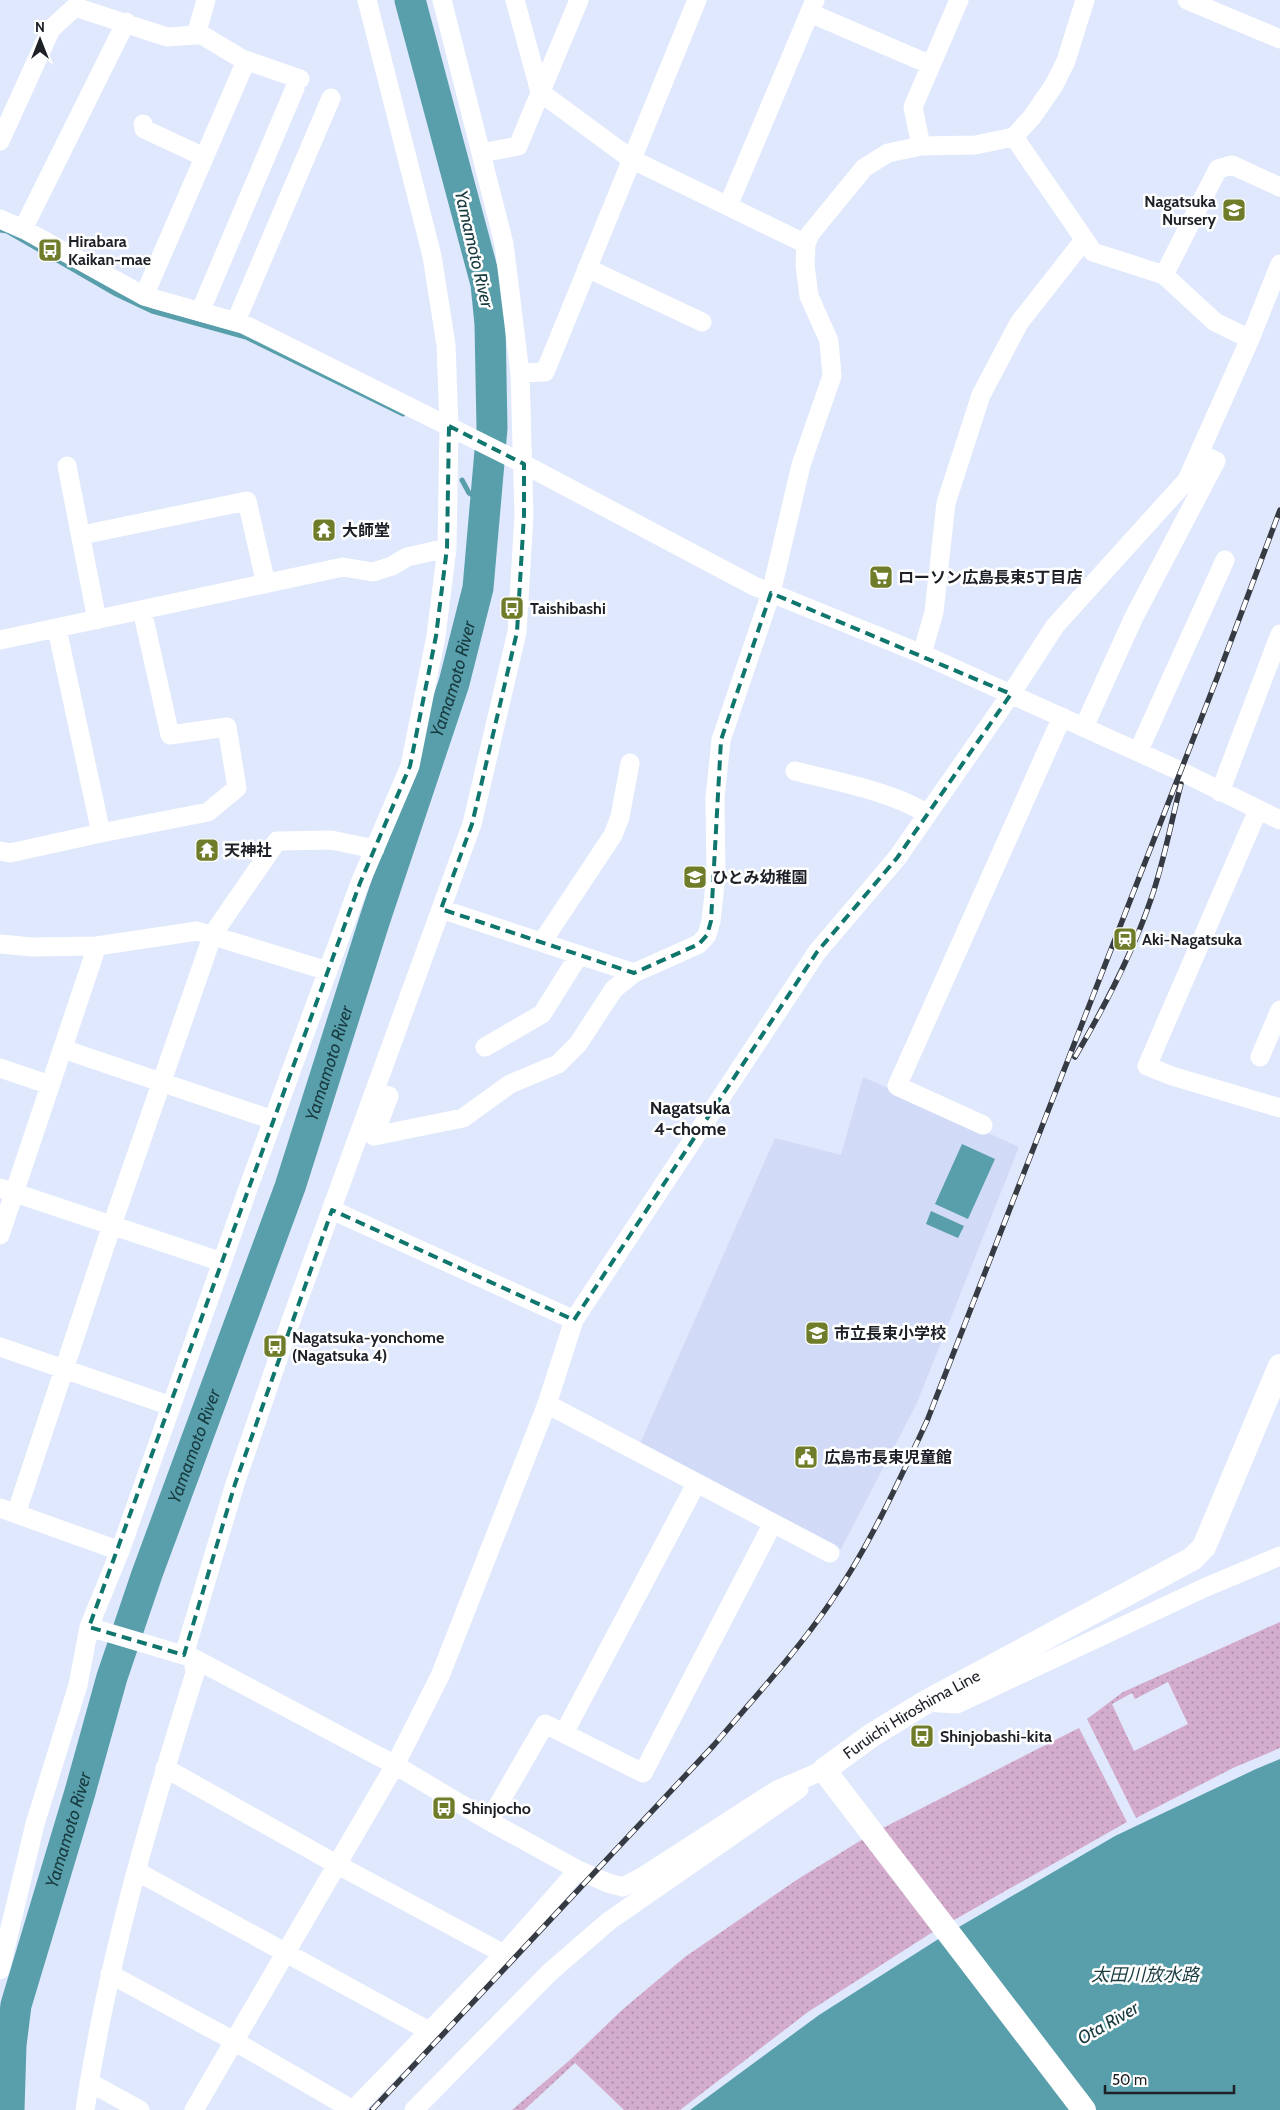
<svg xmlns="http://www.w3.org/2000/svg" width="1280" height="2110" viewBox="0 0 1280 2110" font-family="Cabin,'Noto Sans JP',sans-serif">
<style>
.built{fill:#d1dbf7}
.grass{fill:url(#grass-dots);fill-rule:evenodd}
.water{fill:#589fab}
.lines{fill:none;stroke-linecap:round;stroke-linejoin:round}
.stream{stroke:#589fab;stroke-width:5}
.river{stroke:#589fab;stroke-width:31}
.minor{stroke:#fff;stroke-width:19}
.major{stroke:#fff;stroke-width:24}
.rail-casing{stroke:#363a43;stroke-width:5.5}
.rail{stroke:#fff;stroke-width:4;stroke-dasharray:11;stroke-linecap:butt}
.marked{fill:none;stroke:#0f766e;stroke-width:4;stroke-dasharray:10 6;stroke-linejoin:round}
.labels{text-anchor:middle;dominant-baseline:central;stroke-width:5;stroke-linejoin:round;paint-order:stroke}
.poi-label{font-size:16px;font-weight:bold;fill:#1d2027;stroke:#fff;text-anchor:start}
.street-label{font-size:16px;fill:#1d2027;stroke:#fff}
.water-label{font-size:18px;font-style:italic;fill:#183b40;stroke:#fff}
.neighbourhood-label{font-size:18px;font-weight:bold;fill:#1d2027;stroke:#fff}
</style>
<defs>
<pattern id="grass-dots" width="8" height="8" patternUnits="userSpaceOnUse" patternTransform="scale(1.25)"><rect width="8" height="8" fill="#d4acce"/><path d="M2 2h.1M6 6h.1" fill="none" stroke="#ab8ca7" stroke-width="1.8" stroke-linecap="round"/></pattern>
</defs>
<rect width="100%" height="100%" fill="#e0e8fd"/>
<path class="built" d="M863 1077 1019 1147 917 1403 841 1549 639 1446 775 1138 841 1155Z"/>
<path class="grass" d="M1280 1622V1748L1233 1768 1136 1818 1087 1719 1123 1692ZM1168 1682 1188 1724 1134 1751 1112 1704 1132 1693 1135 1699Z
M1079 1728 1127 1822 947 1924 877 1831Z
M868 1836 939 1928 808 2012 680 2110H624L575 2063 524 2110H512L571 2059 622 2010 685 1957 798 1879Z"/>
<path class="water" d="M962 1144 995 1159 968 1219 935 1204Z
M931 1211 964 1226 958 1238 926 1224Z
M1280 1759V2110H690L819 2015 940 1938 1115 1836 1256 1769Z"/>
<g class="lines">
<path class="stream" d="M0 230 7 231 116 294 152 311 246 337 403 414
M462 480 469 493 486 502"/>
<path class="river" id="s1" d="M9 2110 11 2045 16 2005 80 1792 112 1677 147 1574 290 1187 375 919 454 683 478 588 492 428 490 324 486 284 410 0"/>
<path class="minor" d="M515 0 540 92 631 159 806 244
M1187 0 1280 39
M810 13 931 65
M197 32 242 59 300 79
M143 124 144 129 204 157
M1014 137 1093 252 1164 275 1215 322 1250 339
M0 141 51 29 75 7 167 37 196 35 206 0
M921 146 913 107 959 0
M481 153 518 146 579 0
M728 206 815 0
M0 219 25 230 144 296 243 324 516 460 754 586 922 654 1180 771 1280 820
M23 229 126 22
M587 268 702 322
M1164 275 1218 169 1232 165 1280 187
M144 296 246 61
M200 312 295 88
M236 321 331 98
M520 373 545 372 697 0
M67 466 97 620
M82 535 247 501 266 584
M57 629 101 833
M0 640 343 567 373 572 392 566 407 557 447 548
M922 654 934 612 946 503 981 395 1019 323 1084 240
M1084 727 1134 617 1216 461 1199 453
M1138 752 1225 560
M795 771C834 781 894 792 927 814
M1220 792 1280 634
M1258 810 1147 1066 1172 1076 1280 1108
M0 851 10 853 101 833 208 812 237 788 227 727 170 735 142 610
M441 909 634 973
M542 942 613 835 620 817 630 763
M0 944 32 947 97 946 197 931 328 971
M485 1047 542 1014 579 955
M63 1049 273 1120
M1260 1057 1280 1010
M0 1068 50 1085
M374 1092 389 1096 374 1136 463 1118 510 1084 558 1064 578 1044 614 989 634 973 699 944 707 935 711 921 716 875 715 798 721 740 771 593 801 465 832 376 829 341 809 296 805 265 806 244 810 234 864 168 888 153 921 146 975 145 1014 137 1032 117 1054 85 1066 61 1085 0
M983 1125 897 1086 1062 717
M0 1188 222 1262
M332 1210 574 1320
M0 1235 97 946
M0 1347 171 1406
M547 1404 830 1553
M0 1508 120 1551
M16 1514 112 1225 213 934 277 841 331 840 375 849
M89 1627 193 1658 395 1765 489 1821 578 1870 608 1883 623 1887 642 1877 777 1790 824 1770
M184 1655 235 1484 294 1312 472 824 517 632 524 515 520 373 504 244 442 0
M926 1702 957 1704 1204 1588 1280 1556
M564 1733 696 1484
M165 1768 336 1864 504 1954
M489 1821 545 1724 643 1773 773 1523
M136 1871 429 2031
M0 1970 35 1824 78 1685 89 1627 120 1551 250 1183 360 883 410 766 436 636 447 548 449 426 446 345 432 256 367 0
M110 1974 234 2041 353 2110
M89 2082 140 2110
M85 2110C107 1961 150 1816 195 1673L193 1658
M194 2110 395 1765 440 1676 547 1404 574 1320 817 952 897 858 1011 694 1055 626 1187 480 1250 339 1280 264
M353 2110 504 1954 578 1870
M414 2110 550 1972 609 1921 799 1789"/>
<path class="major" id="s2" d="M1084 2110 824 1770 872 1735 926 1702 1192 1559 1204 1547 1280 1366"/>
<g class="rail-casing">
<path id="rail" d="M1075 1057C1105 1006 1132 955 1151 899 1164 862 1171 822 1181 784
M372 2110 714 1745C753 1699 796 1653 830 1603 869 1547 898 1483 927 1421L1217 678 1280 510"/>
</g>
<use href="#rail" class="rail"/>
</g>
<path class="marked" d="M449 426 524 464V515L517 632 472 824 441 909 634 973 699 944 707 935 711 921 721 740 771 593 1011 694 897 858 817 952 574 1320 332 1210 235 1484 184 1655 89 1627 360 883 410 766 436 636 447 548Z"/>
<defs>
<g id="school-square" transform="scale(1.25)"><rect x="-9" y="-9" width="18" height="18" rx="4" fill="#6f7c29" stroke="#fff"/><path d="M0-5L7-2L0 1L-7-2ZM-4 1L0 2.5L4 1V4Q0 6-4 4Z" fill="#fff"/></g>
<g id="bus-square" transform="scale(1.25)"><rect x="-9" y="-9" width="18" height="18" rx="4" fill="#6f7c29" stroke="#fff"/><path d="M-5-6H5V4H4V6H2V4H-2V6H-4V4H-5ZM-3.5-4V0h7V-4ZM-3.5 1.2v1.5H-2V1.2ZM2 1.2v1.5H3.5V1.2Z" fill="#fff"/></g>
<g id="temple-square" transform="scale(1.25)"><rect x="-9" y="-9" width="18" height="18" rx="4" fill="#6f7c29" stroke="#fff"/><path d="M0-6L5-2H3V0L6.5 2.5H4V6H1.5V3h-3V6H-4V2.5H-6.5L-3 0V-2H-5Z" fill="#fff"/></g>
<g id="supermarket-square" transform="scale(1.25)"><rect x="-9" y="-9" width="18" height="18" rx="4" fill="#6f7c29" stroke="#fff"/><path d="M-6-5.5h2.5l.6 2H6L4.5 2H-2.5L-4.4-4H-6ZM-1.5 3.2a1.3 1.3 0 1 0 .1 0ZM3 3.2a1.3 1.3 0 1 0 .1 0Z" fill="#fff"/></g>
<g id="station-square" transform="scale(1.25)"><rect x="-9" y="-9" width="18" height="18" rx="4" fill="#6f7c29" stroke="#fff"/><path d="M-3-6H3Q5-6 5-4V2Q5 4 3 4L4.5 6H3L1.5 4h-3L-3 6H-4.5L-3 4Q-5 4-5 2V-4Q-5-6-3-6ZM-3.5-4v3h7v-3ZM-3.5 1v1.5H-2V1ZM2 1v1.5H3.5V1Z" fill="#fff"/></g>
<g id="civic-square" transform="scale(1.25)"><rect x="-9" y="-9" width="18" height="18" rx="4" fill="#6f7c29" stroke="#fff"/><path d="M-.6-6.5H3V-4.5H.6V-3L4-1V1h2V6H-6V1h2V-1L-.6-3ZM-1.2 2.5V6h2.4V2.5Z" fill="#fff"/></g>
</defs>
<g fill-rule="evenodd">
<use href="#school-square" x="1234" y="210"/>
<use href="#bus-square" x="50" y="250"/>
<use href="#temple-square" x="324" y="530"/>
<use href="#supermarket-square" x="881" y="577"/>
<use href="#bus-square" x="512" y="608"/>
<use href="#temple-square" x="207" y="850"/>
<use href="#school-square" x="695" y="877"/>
<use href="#station-square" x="1125" y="939"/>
<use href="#school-square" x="817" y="1333"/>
<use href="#bus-square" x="275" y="1346"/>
<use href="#civic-square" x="806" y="1457"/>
<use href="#bus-square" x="922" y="1736"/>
<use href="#bus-square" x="444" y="1808"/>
</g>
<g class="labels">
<g class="poi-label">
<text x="1216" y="201" text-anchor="end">Nagatsuka<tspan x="1216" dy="18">Nursery</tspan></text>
<text x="68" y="241">Hirabara<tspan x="68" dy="18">Kaikan-mae</tspan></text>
<text x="342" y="530">大師堂</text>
<text x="898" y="577">ローソン広島長束5丁目店</text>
<text x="530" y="608">Taishibashi</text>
<text x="224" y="850">天神社</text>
<text x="712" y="877">ひとみ幼稚園</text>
<text x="1142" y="939">Aki-Nagatsuka</text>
<text x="834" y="1333">市立長束小学校</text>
<text x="292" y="1337">Nagatsuka-yonchome<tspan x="292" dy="18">(Nagatsuka 4)</tspan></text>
<text x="824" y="1457">広島市長束児童館</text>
<text x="940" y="1736">Shinjobashi-kita</text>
<text x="462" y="1808">Shinjocho</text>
</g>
<g class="street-label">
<text stroke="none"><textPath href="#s2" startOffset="532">Furuichi Hiroshima Line</textPath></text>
</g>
<g class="water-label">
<text transform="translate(474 249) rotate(77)">Yamamoto River</text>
<text stroke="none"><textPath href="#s1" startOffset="1502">Yamamoto River</textPath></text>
<text stroke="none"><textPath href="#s1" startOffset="1098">Yamamoto River</textPath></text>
<text stroke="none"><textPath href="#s1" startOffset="692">Yamamoto River</textPath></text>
<text stroke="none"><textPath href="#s1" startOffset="288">Yamamoto River</textPath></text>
<text x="1145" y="1975">太田川放水路</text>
<text transform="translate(1108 2023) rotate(-30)">Ota River</text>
</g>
<g class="neighbourhood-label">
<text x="690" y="1108">Nagatsuka<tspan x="690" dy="21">4-chome</tspan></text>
</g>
</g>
<g transform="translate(40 40)" stroke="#ffffff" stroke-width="4" paint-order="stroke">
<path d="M0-4L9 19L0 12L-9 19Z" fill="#1d2027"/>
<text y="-8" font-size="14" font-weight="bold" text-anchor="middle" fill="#1d2027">N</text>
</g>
<path d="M1105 2085v8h129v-8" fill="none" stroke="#1d2027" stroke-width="2.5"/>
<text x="1112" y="2085" font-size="15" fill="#1d2027" stroke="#ffffff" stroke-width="4" paint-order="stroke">50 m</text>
</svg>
